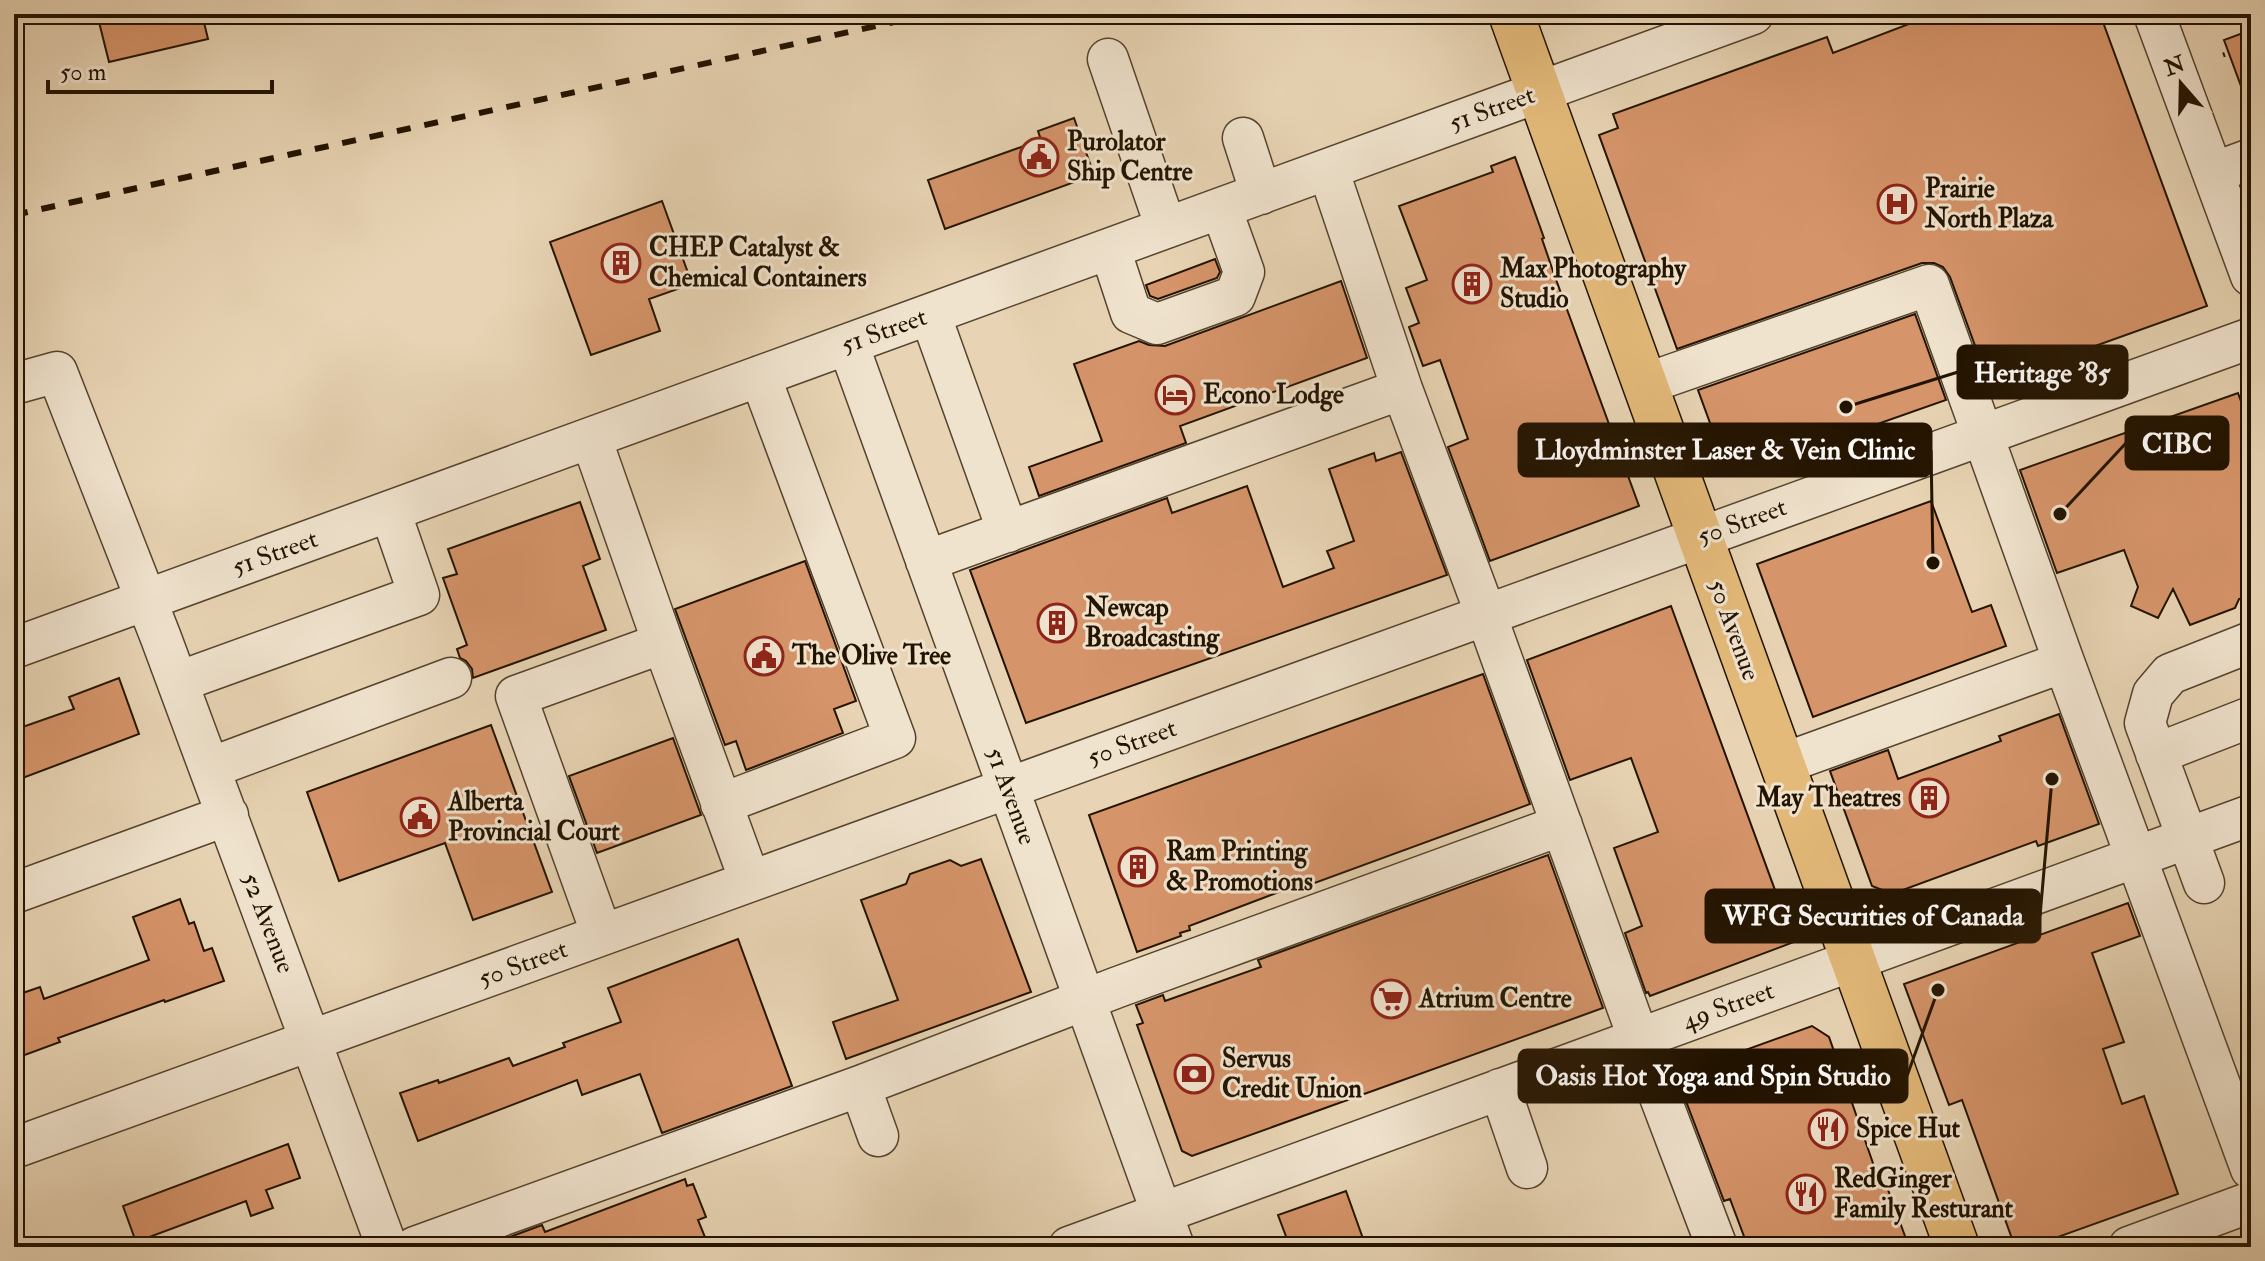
<svg xmlns="http://www.w3.org/2000/svg" width="2265" height="1261" viewBox="0 0 2265 1261" font-family="'IM FELL Double Pica',serif">
<style>
.building{fill:#d6946a;stroke:#221300;stroke-width:2}
.lines{fill:none;stroke-linecap:round;stroke-linejoin:round}
.minor-casing{stroke:#54432d;stroke-width:43}
.major-casing{stroke:#221300;stroke-width:47}
.path{stroke:#221300;stroke-width:5;stroke-dasharray:2 4;stroke-linecap:butt}
.minor{stroke:#f0e3ce;stroke-width:40}
.major{stroke:#e4ba7a;stroke-width:44}
.rail{stroke:#221300;stroke-width:6;stroke-dasharray:14 14;stroke-linecap:butt}
.labels{text-anchor:middle;dominant-baseline:central;stroke-width:6;stroke-linejoin:round;paint-order:stroke}
.street-label{font-size:26px;fill:#221300;stroke:#f0e3ce}
.poi-label{font-size:26px;font-weight:bold;fill:#221300;stroke:#f0e3ce;text-anchor:start}
.leader{fill:none;stroke:#221300;stroke-width:3}
.callout-dot{fill:#221300;stroke:#f0e3ce;stroke-width:3}
.callout{fill:#221300;stroke:#221300;stroke-width:3}
.callout-label{font-size:28px;text-anchor:middle;font-weight:bold;fill:#fff}
</style>
<rect width="100%" height="100%" fill="#e8d4b4"/>
<filter id="stains"><feTurbulence type="fractalNoise" baseFrequency=".0025" numOctaves="4"/><feColorMatrix values="0 0 0 0 .2 0 0 0 0 .09 0 0 0 0 .02 0 0 0 .5 -.17"/></filter>
<radialGradient id="worn" r=".72"><stop offset=".6" stop-color="#630" stop-opacity="0"/><stop offset="1" stop-color="#630" stop-opacity=".3"/></radialGradient>
<path class="building" d="M97 14H202L208 39 109 62Z
M1935 14H1948L1958 21 1978 14H2100L2207 306 1989 384 1950 277 1943 267 1934 263H1922L1677 349 1599 135 1618 128 1613 114 1827 37 1833 53Z
M2251 30V105H2248L2224 40Z
M1074 118 1094 175 945 229 928 180 1041 140 1038 131Z
M1515 157 1544 238 1542 239 1554 274 1639 506 1490 561 1448 447 1468 439 1440 360 1423 366 1409 327 1419 323 1406 288 1427 280 1399 206 1493 172 1491 166Z
M662 201 692 284 649 299 660 331 591 355 550 242Z
M1215 259 1220 272 1217 278 1158 299 1150 296 1146 285Z
M1341 281 1367 358 1180 426 1186 443 1039 496 1029 467 1102 441 1074 364 1139 341 1149 345 1165 346Z
M1915 314 1946 400 1855 432 1854 429 1729 475 1698 390Z
M2238 393 2251 429V595L2239 599 2235 608 2190 625 2173 589 2158 618 2131 606 2138 587 2124 550 2057 573 2020 470Z
M1401 452 1447 575 1026 723 970 570 1167 498 1172 513 1247 486 1283 587 1334 568 1327 551 1354 541 1329 469 1374 453 1376 461Z
M1931 501 1972 612 1991 605 2006 646 1813 717 1757 564Z
M580 502 600 559 583 566 606 630 473 678 472 669 466 661 460 658 457 649 467 645 443 578 457 574 448 549Z
M805 561 856 701 834 709 843 733 746 770 736 741 725 745 675 609Z
M1671 606 1794 942 1650 996 1648 992 1646 993 1625 933 1642 926 1614 848 1658 832 1631 758 1570 780 1527 660Z
M1483 674 1530 804 1301 888 1300 884 1189 926 1190 930 1180 933 1181 936 1137 952 1089 815Z
M119 678 139 734 20 779 14 761V730L74 709 69 697Z
M2059 714 2099 824 2038 846 2036 841 1892 894 1872 886 1830 771 1888 750 1898 779 2001 741 1999 736Z
M491 725 552 892 473 920 445 843 339 881 307 792Z
M673 738 701 815 597 853 569 776Z
M1548 855 1603 1008 1192 1156 1182 1151 1137 1025 1143 1023 1136 1005 1163 995 1165 1001 1261 967 1258 960Z
M981 859 1031 992 846 1059 833 1022 898 1000 861 900 906 884 910 874 950 860 961 866Z
M180 899 189 924 194 922 204 951 212 948 224 981 165 1002 164 1000 58 1038 60 1042 22 1056 14 1034V996L40 987 44 999 149 960 133 917Z
M2128 903 2140 936 2092 953 2124 1042 2103 1049 2122 1104 2144 1096 2178 1194 2030 1247H2015L1962 1100 1949 1105 1904 984Z
M738 939 792 1086 662 1133 640 1074 582 1095 577 1080 418 1141 400 1093 438 1080 439 1083 509 1058 513 1066 565 1047 563 1043 621 1022 608 988Z
M1812 1026 1829 1037 1882 1189 1887 1187 1909 1247H1748L1730 1199 1724 1201 1676 1075Z
M288 1144 300 1178 266 1190 273 1208 251 1216 246 1201 136 1242 123 1206Z
M685 1179 687 1186 693 1184 706 1217 698 1220 709 1247H483L542 1225 545 1232Z
M1346 1191 1366 1247H1290L1278 1215Z"/>
<g class="lines">
<g class="minor-casing">
<path id="minor" d="M2154 14 2251 276
M1108 59 1166 228
M1243 138 1261 194
M1328 169 1402 389 1486 615 1652 1076 1717 1247
M2213 173 2251 159
M1110 249 1131 313 1157 324 1235 296 1244 272 1221 208
M930 314 1008 532
M848 344 1174 1247
M14 384 57 372 161 638 387 1247
M1645 384 1929 285 2064 662
M591 438 663 643 750 881
M926 561 1402 389
M14 648 1753 14
M178 682 419 595 390 511
M2156 754 2251 717
M1782 764 2064 662 2251 1169
M210 768 451 678
M721 804 895 738 760 376
M2204 883 2145 723 2153 694 2170 674 2251 642
M14 893 228 815
M602 935 516 696 663 643
M860 1086 878 1136
M1500 1089 1527 1168
M14 1148 2251 338
M415 1247 860 1086 1118 987 1562 825
M1069 1247 2251 815
M2129 1247 2251 1202"/>
</g>
<g class="major-casing">
<path id="major" d="M1511 14 1957 1247"/>
</g>
<path class="path" d="M2223 55 2229 53"/>
<use href="#minor" class="minor"/>
<use href="#major" class="major"/>
<path class="rail" d="M14 215 931 14"/>
</g>
<defs>
<g id="civic-ring" transform="scale(2)"><circle r="9.5" fill="#f0e3ce" stroke="#8f2418" stroke-width="1.5"/><path d="M-.6-6.5H3V-4.5H.6V-3L4-1V1h2V6H-6V1h2V-1L-.6-3ZM-1.2 2.5V6h2.4V2.5Z" fill="#8f2418"/></g>
<g id="hospital-ring" transform="scale(2)"><circle r="9.5" fill="#f0e3ce" stroke="#8f2418" stroke-width="1.5"/><path d="M-5-5h3v3.5h4V-5h3V5h-3V1.5h-4V5h-3Z" fill="#8f2418"/></g>
<g id="building-ring" transform="scale(2)"><circle r="9.5" fill="#f0e3ce" stroke="#8f2418" stroke-width="1.5"/><path d="M-4-6H4V6H1V3H-1V6H-4ZM-2.5-4.3h1.7v1.8h-1.7ZM.8-4.3h1.7v1.8H.8ZM-2.5-1h1.7V.8h-1.7ZM.8-1h1.7V.8H.8Z" fill="#8f2418"/></g>
<g id="hotel-ring" transform="scale(2)"><circle r="9.5" fill="#f0e3ce" stroke="#8f2418" stroke-width="1.5"/><path d="M-6-4.5h1.5V1H6V5H4.5V3h-9V5H-6ZM-4 0a1.8 1.8 0 1 1 3.6 0ZM.5 0V-2.5h3Q6-2.5 6 0Z" fill="#8f2418"/></g>
<g id="supermarket-ring" transform="scale(2)"><circle r="9.5" fill="#f0e3ce" stroke="#8f2418" stroke-width="1.5"/><path d="M-6-5.5h2.5l.6 2H6L4.5 2H-2.5L-4.4-4H-6ZM-1.5 3.2a1.3 1.3 0 1 0 .1 0ZM3 3.2a1.3 1.3 0 1 0 .1 0Z" fill="#8f2418"/></g>
<g id="bank-ring" transform="scale(2)"><circle r="9.5" fill="#f0e3ce" stroke="#8f2418" stroke-width="1.5"/><path d="M-6-4H6V4H-6ZM0-2.3a2.3 2.3 0 1 0 0 4.6a2.3 2.3 0 1 0 0-4.6Z" fill="#8f2418"/></g>
<g id="restaurant-ring" transform="scale(2)"><circle r="9.5" fill="#f0e3ce" stroke="#8f2418" stroke-width="1.5"/><path d="M-5-6h1v4h1v-4h1v4h1v-4h1v5L-1.5 .5V6h-2V.5L-5-1ZM5-6V6H3V1.5H1.5Q1.5-4 5-6Z" fill="#8f2418"/></g>
</defs>
<g fill-rule="evenodd">
<use href="#civic-ring" x="1039" y="157"/>
<use href="#hospital-ring" x="1897" y="204"/>
<use href="#building-ring" x="621" y="263"/>
<use href="#building-ring" x="1472" y="284"/>
<use href="#hotel-ring" x="1175" y="395"/>
<use href="#building-ring" x="1057" y="623"/>
<use href="#civic-ring" x="764" y="656"/>
<use href="#building-ring" x="1929" y="798"/>
<use href="#civic-ring" x="420" y="817"/>
<use href="#building-ring" x="1138" y="867"/>
<use href="#supermarket-ring" x="1391" y="999"/>
<use href="#bank-ring" x="1194" y="1074"/>
<use href="#restaurant-ring" x="1828" y="1129"/>
<use href="#restaurant-ring" x="1806" y="1194"/>
</g>
<g class="labels">
<g class="street-label">
<text transform="translate(1492 109) rotate(-20)">51 Street</text>
<text transform="translate(884 331) rotate(-20)">51 Street</text>
<text transform="translate(1742 522) rotate(-20)">50 Street</text>
<text transform="translate(275 553) rotate(-20)">51 Street</text>
<text transform="translate(1734 630) rotate(70)">50 Avenue</text>
<text transform="translate(1132 743) rotate(-20)">50 Street</text>
<text transform="translate(1011 796) rotate(70)">51 Avenue</text>
<text transform="translate(268 923) rotate(69)">52 Avenue</text>
<text transform="translate(523 964) rotate(-20)">50 Street</text>
<text transform="translate(1728 1006) rotate(-20)">49 Street</text>
</g>
<g class="poi-label">
<text x="1067" y="142">Purolator<tspan x="1067" dy="30">Ship Centre</tspan></text>
<text x="1925" y="189">Prairie<tspan x="1925" dy="30">North Plaza</tspan></text>
<text x="649" y="248">CHEP Catalyst &amp;<tspan x="649" dy="30">Chemical Containers</tspan></text>
<text x="1500" y="269">Max Photography<tspan x="1500" dy="30">Studio</tspan></text>
<text x="1203" y="395">Econo Lodge</text>
<text x="1085" y="608">Newcap<tspan x="1085" dy="30">Broadcasting</tspan></text>
<text x="792" y="656">The Olive Tree</text>
<text x="1901" y="798" text-anchor="end">May Theatres</text>
<text x="448" y="802">Alberta<tspan x="448" dy="30">Provincial Court</tspan></text>
<text x="1166" y="852">Ram Printing<tspan x="1166" dy="30">&amp; Promotions</tspan></text>
<text x="1419" y="999">Atrium Centre</text>
<text x="1222" y="1059">Servus<tspan x="1222" dy="30">Credit Union</tspan></text>
<text x="1856" y="1129">Spice Hut</text>
<text x="1834" y="1179">RedGinger<tspan x="1834" dy="30">Family Resturant</tspan></text>
</g>
</g>
<path class="leader" d="M1846 407L1958 372M2060 514L2126 443M1933 563L1931 450M2052 779L2040 916M1938 990L1907 1076"/>
<g class="callout-dot">
<circle cx="1846" cy="407" r="8"/>
<circle cx="2060" cy="514" r="8"/>
<circle cx="1933" cy="563" r="8"/>
<circle cx="2052" cy="779" r="8"/>
<circle cx="1938" cy="990" r="8"/>
</g>
<g class="callout">
<rect x="1958" y="346" width="169" height="52" rx="8"/>
<rect x="2126" y="417" width="102" height="52" rx="8"/>
<rect x="1519" y="424" width="412" height="52" rx="8"/>
<rect x="1706" y="890" width="334" height="52" rx="8"/>
<rect x="1519" y="1050" width="388" height="52" rx="8"/>
</g>
<g class="callout-label">
<text x="2042" y="382">Heritage ’85</text>
<text x="2177" y="453">CIBC</text>
<text x="1725" y="459">Lloydminster Laser &amp; Vein Clinic</text>
<text x="1873" y="925">WFG Securities of Canada</text>
<text x="1713" y="1085">Oasis Hot Yoga and Spin Studio</text>
</g>
<rect width="2265" height="1261" fill="none" stroke="#e8d4b4" stroke-width="48"/>
<rect x="16" y="16" width="2233" height="1229" fill="none" stroke="#221300" stroke-width="4"/>
<rect x="24" y="24" width="2217" height="1213" fill="none" stroke="#221300" stroke-width="2"/>
<g transform="translate(2181 84) rotate(340)" stroke="#f0e3ce" stroke-width="6" paint-order="stroke">
<path d="M0-6L14 30L0 20L-14 30Z" fill="#221300"/>
<text y="-12" font-size="22" font-weight="bold" text-anchor="middle" fill="#221300">N</text>
</g>
<path d="M48 80v12h224v-12" fill="none" stroke="#221300" stroke-width="4"/>
<text x="60" y="80" font-size="24" fill="#221300" stroke="#f0e3ce" stroke-width="6" paint-order="stroke">50 m</text>
<rect width="100%" height="100%" filter="url(#stains)"/>
<rect width="100%" height="100%" fill="url(#worn)"/>
</svg>
